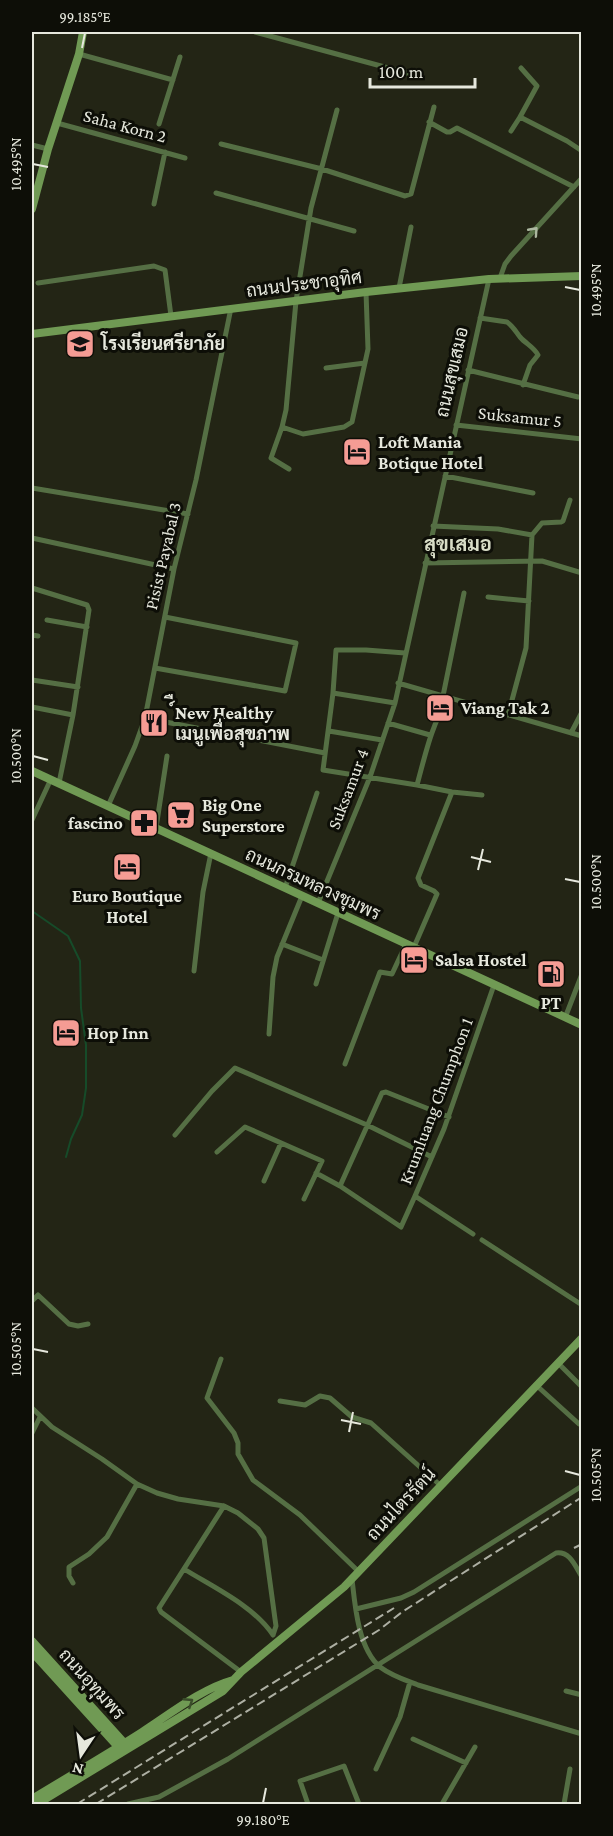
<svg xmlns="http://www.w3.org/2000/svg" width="613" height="1836" viewBox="0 0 613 1836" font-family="'Crimson Pro',Sarabun,serif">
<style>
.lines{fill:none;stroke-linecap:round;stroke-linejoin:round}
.stream{stroke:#164b29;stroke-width:2}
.street{stroke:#556f44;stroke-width:5}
.secondary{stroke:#709a54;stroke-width:8}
.rail{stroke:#adafa3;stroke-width:2;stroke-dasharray:9 4.5;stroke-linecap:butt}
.oneway{stroke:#acb8a0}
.oneway2{stroke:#3a4d2a}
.ticks{fill:none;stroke:#e6e8dd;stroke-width:2}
.labels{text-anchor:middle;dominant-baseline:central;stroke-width:6;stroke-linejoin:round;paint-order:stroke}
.street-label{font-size:18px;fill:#e6e8dd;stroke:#0d0e07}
.poi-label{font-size:18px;font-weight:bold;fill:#e6e8dd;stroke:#0d0e07;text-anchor:start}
.neighbourhood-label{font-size:20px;font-weight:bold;fill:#d9ddc7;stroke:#0d0e07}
.neatline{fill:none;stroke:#e6e8dd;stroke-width:2}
.ticks-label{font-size:15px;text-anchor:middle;fill:#e6e8dd}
</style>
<rect width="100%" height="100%" fill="#232515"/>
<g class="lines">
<path class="stream" d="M32 911 68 936 80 961 81 1008 86 1045V1088L82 1115 71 1139 66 1157"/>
<path class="street" d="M255 32 418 76
M79 54 173 80
M521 68 537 86 520 117 567 141 582 151
M429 122 447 132H450L457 128 574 187
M57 123 185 158
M159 124 180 57
M511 131 520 117
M221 144 322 169 405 196 411 194 434 107
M32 145 48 149
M216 193 354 231
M154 204 165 152
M500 278 505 264 511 256 582 178
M38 283 154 266 165 270 171 316
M399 288 411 227
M480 318 507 322C513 326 516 332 520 337 526 344 534 347 538 355L530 365 523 385
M326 368 365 363
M468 370 578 397
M456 425 582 439
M282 427 303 434 344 427 352 422 368 349 366 292
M289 469 271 458 282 427 286 410 296 301 311 208 337 110
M445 476 533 493
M32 488 188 514
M433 526 498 529 532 535
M32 538 174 569
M425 563 542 561 582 573
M32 588 87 605 89 610 73 715 59 783
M488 597 529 601
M47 620 87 627
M32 635 38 636
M405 653 366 650H336L333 693 323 770 417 785 452 792 482 795
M155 668 285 691 296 643 165 617
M32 680 78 687
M398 683 582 736
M333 693 395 703
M443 696 464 593
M32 707 73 715
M508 715 526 648 532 535 542 523 561 522 563 521 570 500
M145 718 325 753
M388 723 430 735
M329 731 382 740
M571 733 582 712
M417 785C426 752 431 727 448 698
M108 806 135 746 145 718 174 569 196 480 231 308
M32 820 51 779
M156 828 167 756
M285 888 317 793
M318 903 370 777 395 703 489 279
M282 944 323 960
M414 947 437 894 434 891 421 885 418 878 452 792
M194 971 203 892 211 853
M316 984 338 913
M565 1018 582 974
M269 1034 273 977 277 957 302 896
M345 1064 380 972 392 974 406 944
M175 1135 212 1091 235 1068 367 1125 432 1157
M217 1152 245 1127 322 1161 304 1199
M316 1173 340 1186 401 1227 415 1196
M264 1181 281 1143
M340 1186 382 1093 386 1092 449 1117
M473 1234 415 1196 444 1129 494 985
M482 1240 582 1305
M32 1301 38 1295 69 1324 78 1326 88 1324
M221 1359 207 1398 234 1433 238 1443V1454L253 1480 300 1515 359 1572
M558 1363 582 1387
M536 1385 579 1424H582
M280 1401 305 1405 320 1396 330 1398 352 1417 371 1423 440 1485
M32 1408 52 1427 102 1459 137 1484 157 1493 178 1499 224 1506 238 1513 258 1529 264 1538 275 1619 276 1626 273 1635
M32 1433 40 1417
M224 1506 159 1608 161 1612 241 1672
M184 1569C213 1587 254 1606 273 1635
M352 1579C355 1606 358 1648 380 1667 392 1676 405 1680 418 1685L582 1734
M73 1583 69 1576V1567L89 1554 107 1537 137 1484
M356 1609 401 1598 414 1592 582 1486
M566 1691 582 1695
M413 1739 466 1763
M376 1769 400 1717 410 1682
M128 1804 159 1797 228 1759 556 1553C570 1551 575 1566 582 1577
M308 1804 300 1781 344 1766 359 1804
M442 1804 475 1747
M564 1804 570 1769"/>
<path class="secondary" d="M32 209 48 149 79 54 83 32
M32 334 366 292 489 279 582 276
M32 771 582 1025
M32 1641 127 1746
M32 1652 120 1749
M32 1799C68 1777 106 1755 142 1732 170 1714 201 1689 233 1680
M37 1804 223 1691 241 1672 344 1587 582 1338"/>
<path class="rail" d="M574 1548 582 1544
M77 1804 394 1608
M96 1804 379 1630 402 1612 582 1497"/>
</g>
<defs><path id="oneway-chevron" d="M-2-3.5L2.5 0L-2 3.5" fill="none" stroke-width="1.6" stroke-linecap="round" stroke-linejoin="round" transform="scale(1.5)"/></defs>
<use class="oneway" href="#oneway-chevron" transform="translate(534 231) rotate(-48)"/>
<use class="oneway2" href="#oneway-chevron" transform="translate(189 1702) rotate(-33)"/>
<path class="ticks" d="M82 48 85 33M33 164 48 167M565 287 580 290M33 756 48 760M471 857 491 862M478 870 483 849M565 879 580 882M33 1349 48 1352M341 1420 361 1424M349 1432 353 1412M565 1471 580 1475M263 1803 266 1788"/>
<defs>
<g id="school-square" transform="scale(1.5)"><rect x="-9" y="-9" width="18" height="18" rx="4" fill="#f59c94" stroke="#0d0e07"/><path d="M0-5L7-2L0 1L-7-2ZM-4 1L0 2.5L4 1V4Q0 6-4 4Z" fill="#111"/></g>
<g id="hotel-square" transform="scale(1.5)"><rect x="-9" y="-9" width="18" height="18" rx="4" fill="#f59c94" stroke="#0d0e07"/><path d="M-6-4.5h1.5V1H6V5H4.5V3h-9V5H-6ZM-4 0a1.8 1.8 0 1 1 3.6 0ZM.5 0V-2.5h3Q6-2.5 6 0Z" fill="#111"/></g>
<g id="restaurant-square" transform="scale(1.5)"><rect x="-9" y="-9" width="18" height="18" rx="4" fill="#f59c94" stroke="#0d0e07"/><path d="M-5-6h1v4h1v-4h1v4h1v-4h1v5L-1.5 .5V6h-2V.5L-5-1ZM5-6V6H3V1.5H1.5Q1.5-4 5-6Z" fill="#111"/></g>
<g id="supermarket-square" transform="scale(1.5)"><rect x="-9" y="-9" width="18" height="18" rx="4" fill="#f59c94" stroke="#0d0e07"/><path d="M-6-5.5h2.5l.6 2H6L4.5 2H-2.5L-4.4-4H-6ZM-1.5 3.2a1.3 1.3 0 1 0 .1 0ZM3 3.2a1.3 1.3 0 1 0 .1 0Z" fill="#111"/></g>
<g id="pharmacy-square" transform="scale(1.5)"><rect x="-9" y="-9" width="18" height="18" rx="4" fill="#f59c94" stroke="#0d0e07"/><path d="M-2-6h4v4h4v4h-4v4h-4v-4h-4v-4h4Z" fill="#111"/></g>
<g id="fuel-square" transform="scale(1.5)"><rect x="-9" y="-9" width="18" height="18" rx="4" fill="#f59c94" stroke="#0d0e07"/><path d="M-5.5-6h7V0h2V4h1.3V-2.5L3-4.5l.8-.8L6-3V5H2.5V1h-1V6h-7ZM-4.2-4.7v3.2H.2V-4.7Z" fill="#111"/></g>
</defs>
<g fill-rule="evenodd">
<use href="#school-square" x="80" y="344"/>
<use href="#hotel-square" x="357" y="452"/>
<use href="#hotel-square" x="440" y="708"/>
<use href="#restaurant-square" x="154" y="723"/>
<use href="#supermarket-square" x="181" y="815"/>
<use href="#pharmacy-square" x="144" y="823"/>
<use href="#hotel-square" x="127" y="867"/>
<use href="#hotel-square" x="414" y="960"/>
<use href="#fuel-square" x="551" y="974"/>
<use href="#hotel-square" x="66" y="1033"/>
</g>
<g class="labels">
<g class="street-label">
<text transform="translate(125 126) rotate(15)">Saha Korn 2</text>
<text transform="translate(304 284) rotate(-7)">ถนนประชาอุทิศ</text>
<text transform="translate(452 372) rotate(-77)">ถนนสุขเสมอ</text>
<text transform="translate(520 417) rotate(6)">Suksamur 5</text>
<text transform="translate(163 556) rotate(-77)">Pisist Payabal 3</text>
<text transform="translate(348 789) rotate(-69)">Suksamur 4</text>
<text transform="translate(313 884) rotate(25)">ถนนกรมหลวงชุมพร</text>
<text transform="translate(436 1101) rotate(-69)">Krumluang Chumphon 1</text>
<text transform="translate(401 1504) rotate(-47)">ถนนไตรรัตน์</text>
<text transform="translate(92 1684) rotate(48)">ถนนอุทุมพร</text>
</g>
<g class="poi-label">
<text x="101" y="344">โรงเรียนศรียาภัย</text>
<text x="378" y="442">Loft Mania<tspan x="378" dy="21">Botique Hotel</tspan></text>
<text x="461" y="708">Viang Tak 2</text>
<text x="175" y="713">์ืNew Healthy<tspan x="175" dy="21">เมนูเพื่อสุขภาพ</tspan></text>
<text x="202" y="805">Big One<tspan x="202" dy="21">Superstore</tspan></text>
<text x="123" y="823" text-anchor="end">fascino</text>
<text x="127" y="896" text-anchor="middle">Euro Boutique<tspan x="127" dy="21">Hotel</tspan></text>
<text x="435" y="960">Salsa Hostel</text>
<text x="551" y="1003" text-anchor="middle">PT</text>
<text x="87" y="1033">Hop Inn</text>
</g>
<g class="neighbourhood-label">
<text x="458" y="544">สุขเสมอ</text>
</g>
</g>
<rect width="613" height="1836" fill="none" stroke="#0d0e07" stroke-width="66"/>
<g transform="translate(81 1755) rotate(193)" stroke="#0d0e07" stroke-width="4.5" paint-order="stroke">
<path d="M0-4.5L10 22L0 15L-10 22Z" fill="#e6e8dd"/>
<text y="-9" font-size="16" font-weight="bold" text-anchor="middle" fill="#e6e8dd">N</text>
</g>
<path d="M370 78v9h105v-9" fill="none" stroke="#e6e8dd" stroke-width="3"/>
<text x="379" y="78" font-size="18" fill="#e6e8dd" stroke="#0d0e07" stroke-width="4.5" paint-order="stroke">100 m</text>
<rect x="33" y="33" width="547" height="1770" class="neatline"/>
<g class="ticks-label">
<text x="85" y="22">99.185°E</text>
<text transform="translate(16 164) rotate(-90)" y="5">10.495°N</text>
<text transform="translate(596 290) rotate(-90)" y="5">10.495°N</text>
<text transform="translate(16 756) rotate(-90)" y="5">10.500°N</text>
<text transform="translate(596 882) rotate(-90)" y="5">10.500°N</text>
<text transform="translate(16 1349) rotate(-90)" y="5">10.505°N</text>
<text transform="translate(596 1475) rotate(-90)" y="5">10.505°N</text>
<text x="263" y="1825">99.180°E</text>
</g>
</svg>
